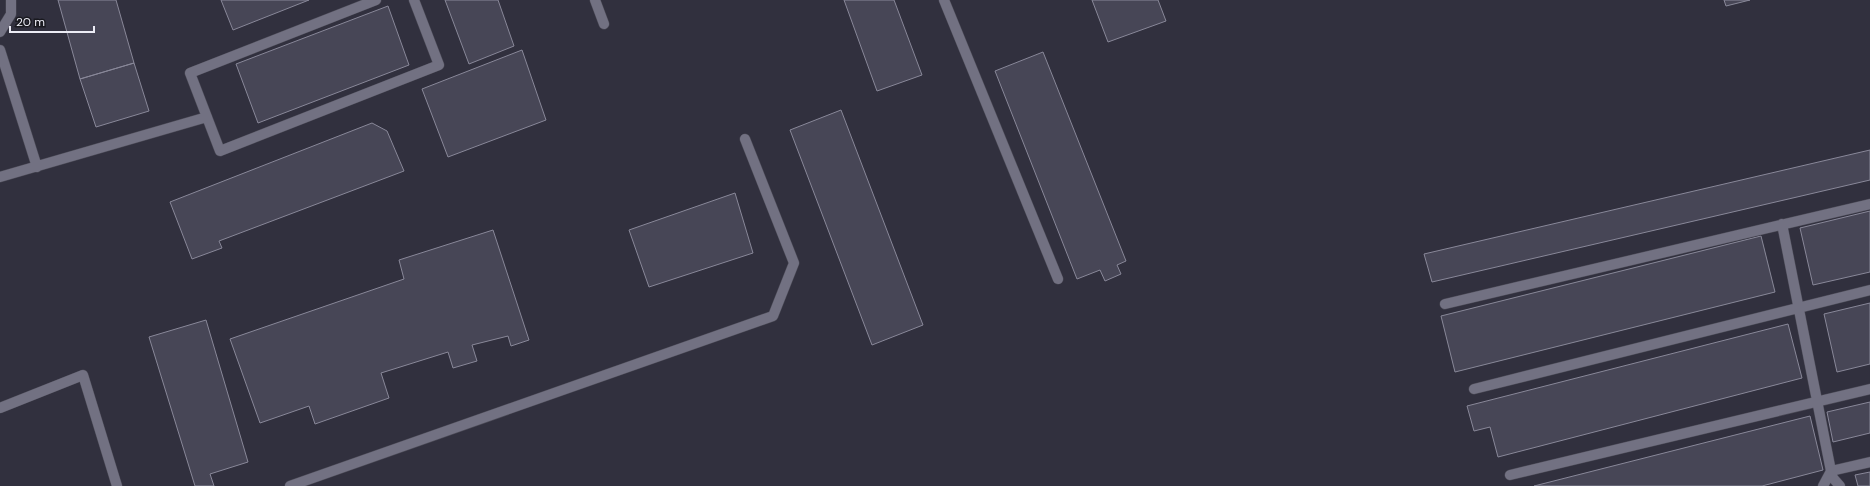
<svg xmlns="http://www.w3.org/2000/svg" width="1870" height="486" viewBox="0 0 1870 486" font-family="'DM Sans',sans-serif">
<style>
.building{fill:#474656;stroke:#898899}
.lines{fill:none;stroke-linecap:round;stroke-linejoin:round}
.lane-casing{stroke:#4c4b57;stroke-width:11}
.lane{stroke:#727182;stroke-width:10}
</style>
<rect width="100%" height="100%" fill="#31303e"/>
<path class="building" d="M58 0H116L134 63 80 79Z
M221 0H309L233 30Z
M445 0H498L514 46 469 64Z
M844 0H894L922 75 877 91Z
M1092 0H1158L1166 21 1108 42Z
M1724 0H1750L1726 6Z
M388 6 409 65 258 123 236 64Z
M522 50 546 120 448 157 422 89Z
M1043 52 1126 261 1117 265 1121 274 1105 281 1100 270 1077 279 995 71Z
M134 63 149 111 96 127 80 79Z
M841 110 923 325 872 345 790 130Z
M372 123 387 131 404 171 219 241 222 248 192 259 170 202Z
M1870 150V180L1432 282 1424 254Z
M735 193 753 253 649 287 629 230Z
M1870 211V272L1813 285 1800 228Z
M493 230 529 340 511 346 508 336 472 345 477 361 453 368 448 352 381 373 389 398 315 424 309 406 260 423 230 339 404 279 399 260Z
M1761 236 1775 292 1455 372 1441 316Z
M1870 303V364L1837 372 1824 314Z
M206 320 248 462 210 474 214 486H195L149 337Z
M1788 324 1802 378 1498 457 1490 427 1474 431 1467 406Z
M1870 402V433L1833 442 1827 412Z
M1810 416 1823 470 1762 486H1534Z
M1870 472V486H1858L1855 475Z"/>
<g class="lines">
<g class="lane-casing">
<path id="lane" d="M376 0 190 73 220 151 439 65 414 0
M595 0 604 24
M944 0 1058 279
M0 32 11 14V0
M0 50 37 167
M0 177 207 117
M1782 224 1831 471 1833 478 1840 486
M1445 304 1870 204
M1474 389 1870 290
M0 408 83 375 117 486
M1510 475 1870 389
M290 486 773 316 794 263 745 139
M1823 486 1831 471 1870 462"/>
</g>
<use href="#lane" class="lane"/>
</g>
<path d="M10 26v6h84v-6" fill="none" stroke="#ececf5" stroke-width="2"/>
<text x="16" y="26" font-size="12" fill="#ececf5" stroke="#19191f" stroke-width="3" paint-order="stroke">20 m</text>
</svg>
